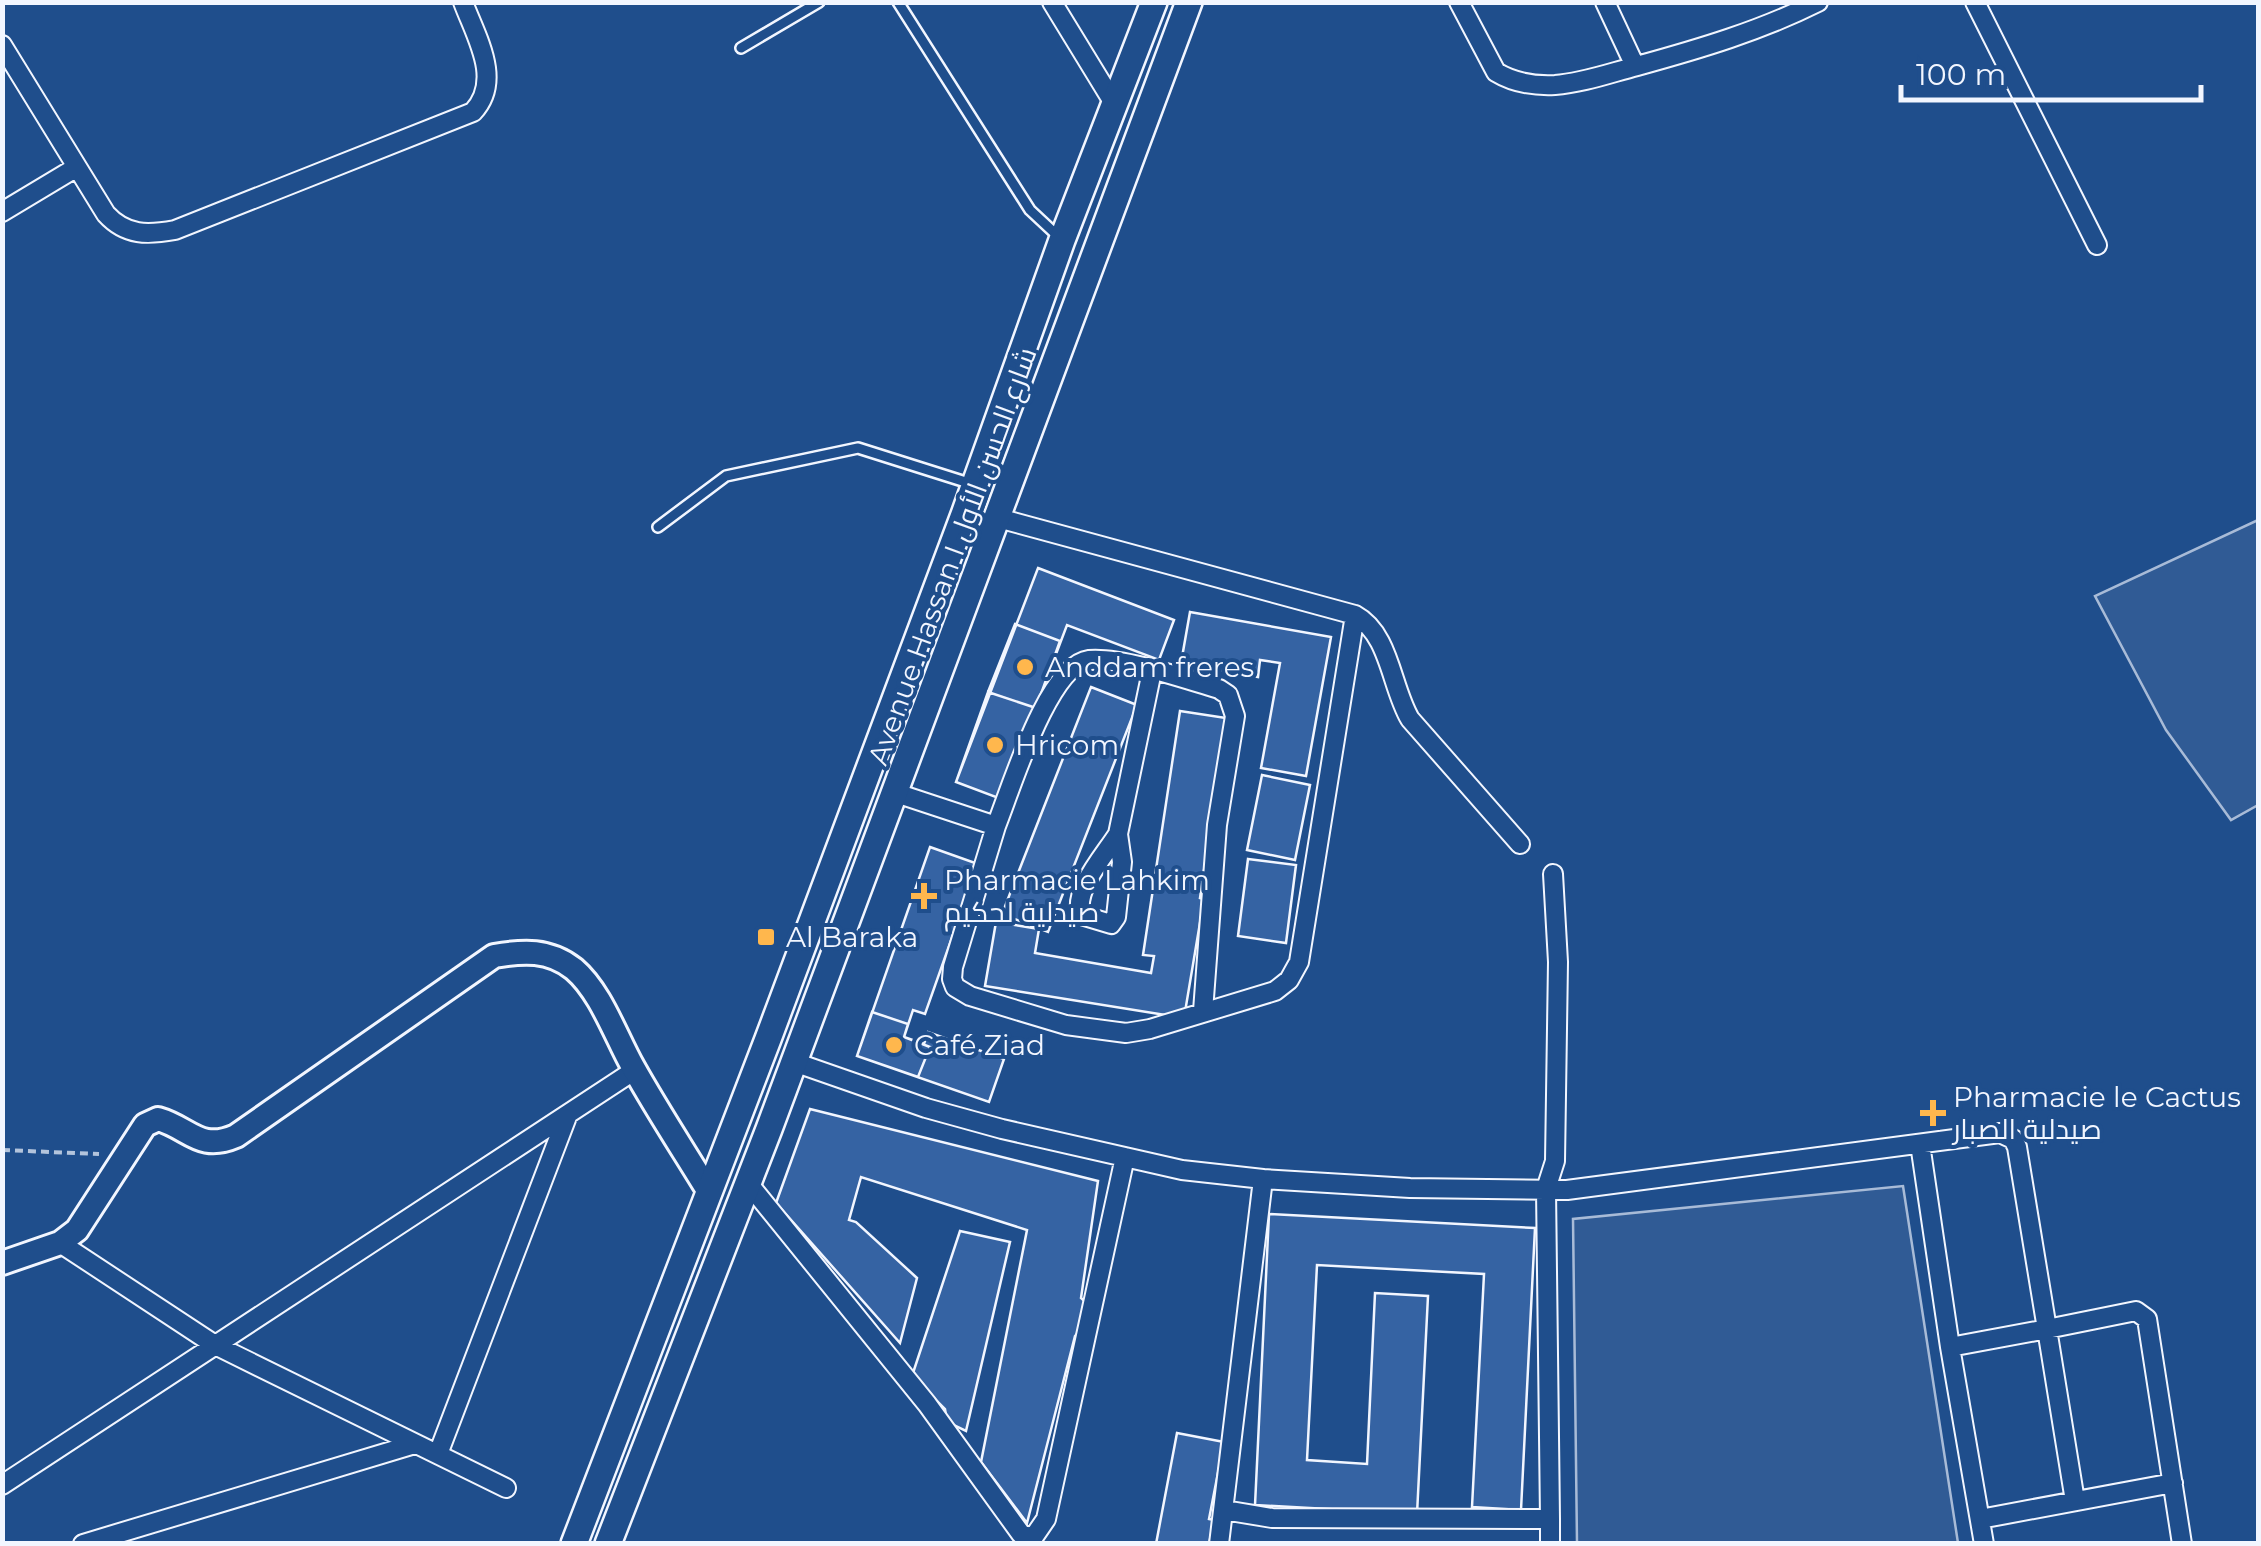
<svg xmlns="http://www.w3.org/2000/svg" width="2261" height="1546" viewBox="0 0 2261 1546" font-family="Montserrat,Cairo,sans-serif">
<style>
.built{fill:#305b95;stroke:#a8bbd7;stroke-width:2.5}
.building{fill:#3563a3;stroke:#f2f6ff;stroke-width:2.5}
.lines{fill:none;stroke-linecap:round;stroke-linejoin:round}
.service-casing{stroke:#f2f6ff;stroke-width:14}
.minor-casing{stroke:#f2f6ff;stroke-width:22}
.tertiary-casing{stroke:#f2f6ff;stroke-width:28}
.secondary-casing{stroke:#f2f6ff;stroke-width:30}
.path{stroke:#b3c4dc;stroke-width:4;stroke-dasharray:8 5;stroke-linecap:butt}
.service{stroke:#1f4e8c;stroke-width:9}
.minor{stroke:#1f4e8c;stroke-width:18}
.tertiary{stroke:#1f4e8c;stroke-width:22}
.secondary{stroke:#1f4e8c;stroke-width:25}
.poi-dot{fill:#ffb74d;stroke:#1f4e8c;stroke-width:4}
.labels{text-anchor:middle;dominant-baseline:central;stroke-width:8;stroke-linejoin:round;paint-order:stroke}
.street-label{font-size:28px;fill:#f2f6ff;stroke:#1f4e8c}
.poi-label{font-size:28px;fill:#f2f6ff;stroke:#1f4e8c;text-anchor:start}
</style>
<rect width="100%" height="100%" fill="#1f4e8c"/>
<path class="built" d="M2258 520V805L2231 820 2166 730 2095 596Z
M1903 1186 1958 1543H1577L1573 1219Z"/>
<path class="building" d="M1038 568 1174 620 1159 660 1067 625 1001 799 956 782Z
M1190 612 1331 637 1306 776 1261 768 1280 663 1260 660 1258 677 1181 663Z
M1015 624 1060 641 1036 708 988 692Z
M1091 687 1137 705 1048 932 1002 914Z
M988 692 1036 708 1001 799 956 782Z
M1180 711 1226 718 1200 898 1204 899 1184 1018 985 986 996 922 1039 929 1035 953 1151 973 1154 956 1143 955Z
M1262 775 1310 785 1295 860 1247 850Z
M930 847 978 864 925 1014 913 1010 904 1037 924 1044 928 1032 1004 1059 989 1102 857 1056Z
M1248 859 1296 865 1286 943 1238 936Z
M872 1012 908 1024 904 1037 930 1047 918 1077 857 1056Z
M810 1109 1098 1181 1081 1298 1089 1305 1082 1328 1075 1336 1027 1523 981 1462 1027 1230 861 1177 849 1220 856 1222 917 1278 900 1343 776 1203Z
M1269 1214 1535 1228 1521 1510 1472 1507 1484 1274 1317 1265 1307 1460 1367 1464 1375 1293 1428 1296 1417 1514 1255 1505Z
M960 1231 1010 1242 966 1431 947 1422 945 1409 912 1376Z
M1177 1433 1224 1442 1209 1519 1214 1520 1209 1544H1156Z"/>
<g class="lines">
<g class="service-casing">
<path id="service" d="M898 2 1030 210 1060 238
M741 48 819 2
M658 527 726 476 858 448 972 484"/>
</g>
<g class="minor-casing">
<path id="minor" d="M1052 2 1115 105
M1459 2 1496 72C1514 83 1534 86 1555 85 1583 83 1610 73 1637 66 1699 49 1760 31 1818 2
M1605 2 1635 66
M1975 2 2097 245
M2 45 106 214C126 236 148 235 175 230L473 112C503 80 476 37 463 2
M2 212 77 167
M1355 615C1390 634 1391 687 1410 719L1520 844
M896 793 996 826C1011 789 1048 665 1089 660 1122 657 1186 679 1219 689L1228 695 1235 716 1217 825 1203 1011
M996 826 953 967 952 979 955 987 970 996 1066 1025 1126 1033 1150 1029 1275 991 1289 980 1299 962 1355 615 998 518
M1118 834C1105 855 1073 889 1081 915L1111 924 1116 917 1122 862 1118 834 1152 671
M794 1062 926 1108 1002 1129 1182 1170 1263 1179 1410 1188 1567 1190 2000 1133 2013 1139 2017 1147 2047 1329 1950 1347
M1920 1144 1950 1347 1984 1544
M748 1183 927 1404 1021 1534 1033 1538 1046 1519 1125 1157
M60 1243 215 1345 506 1488
M438 1454 568 1114
M2 1485 635 1070
M2075 1501 2047 1329 2136 1311 2147 1319 2182 1544
M1224 1510 1272 1518 1550 1519V1544
M1550 1519 1546 1189 1555 1161 1558 962 1553 874
M1980 1519 2173 1483
M83 1544 415 1444
M1219 1544 1263 1179"/>
</g>
<g class="tertiary-casing">
<path id="tertiary" d="M2 1263 60 1243 77 1230 145 1125 158 1119C190 1128 199 1152 236 1136L494 956C523 951 549 949 574 969 601 992 616 1037 633 1067 657 1110 684 1151 709 1192"/>
</g>
<g class="secondary-casing">
<path id="secondary" d="M574 1544 768 1039 965 512 1062 240 1154 2
M608 1544 769 1129 1189 2"/>
</g>
<path class="path" d="M2 1150 99 1154"/>
<use href="#service" class="service"/>
<use href="#minor" class="minor"/>
<use href="#tertiary" class="tertiary"/>
<use href="#secondary" class="secondary"/>
</g>
<g class="poi-dot">
<circle cx="1025" cy="667" r="10"/>
<circle cx="995" cy="745" r="10"/>
<path d="M919 881h10v10h10v10h-10v10h-10v-10h-10v-10h10z"/>
<rect x="756" y="927" width="20" height="20" rx="5"/>
<circle cx="894" cy="1045" r="10"/>
<path d="M1928 1098h10v10h10v10h-10v10h-10v-10h-10v-10h10z"/>
</g>
<g class="labels">
<g class="street-label">
<text transform="translate(952 556) rotate(-70)">Avenue Hassan I شارع الحسن الأول</text>
</g>
<g class="poi-label">
<text x="1045" y="667">Anddam freres</text>
<text x="1015" y="745">Hricom</text>
<text x="944" y="880">Pharmacie Lahkim<tspan x="944" dy="32">صيدلية لحكيم</tspan></text>
<text x="786" y="937">Al Baraka</text>
<text x="914" y="1045">Café Ziad</text>
<text x="1953" y="1097">Pharmacie le Cactus<tspan x="1953" dy="32">صيدلية الصبار</tspan></text>
</g>
</g>
<rect width="2261" height="1546" fill="none" stroke="#f2f6ff" stroke-width="10"/>
<path d="M1901 85v15h300v-15" fill="none" stroke="#f2f6ff" stroke-width="5"/>
<text x="1916" y="85" font-size="30" fill="#f2f6ff" stroke="#1f4e8c" stroke-width="8" paint-order="stroke">100 m</text>
</svg>
